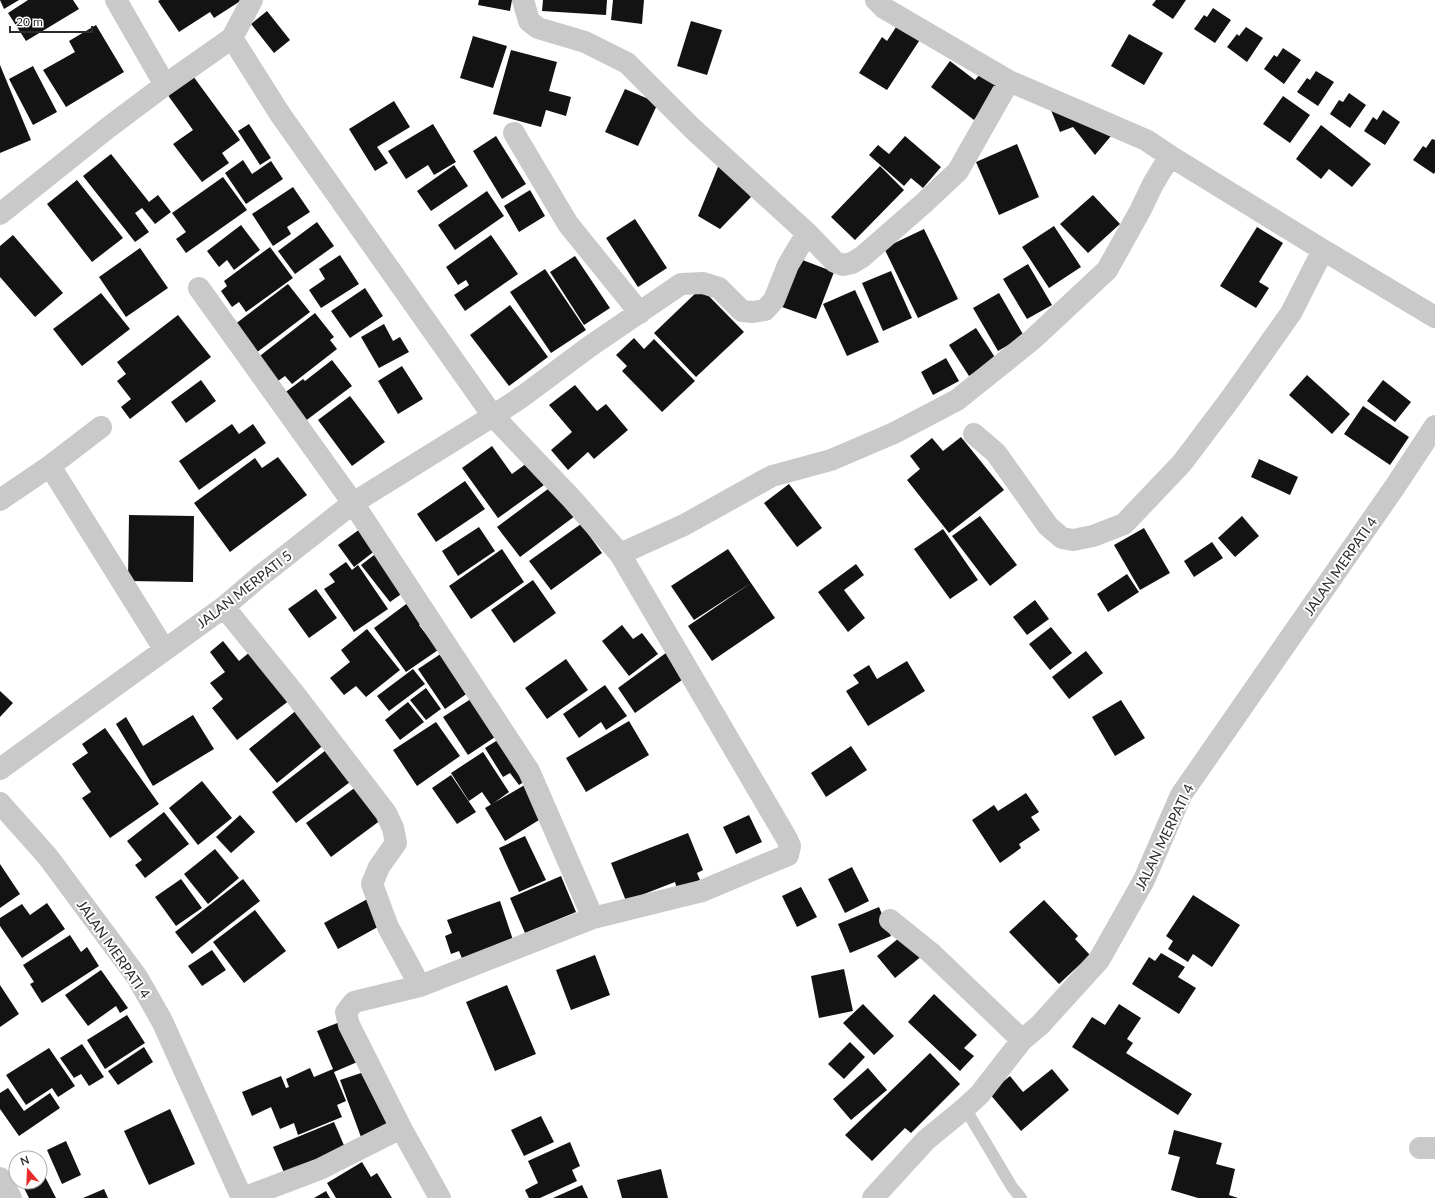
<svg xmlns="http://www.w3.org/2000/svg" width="1435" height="1198" viewBox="0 0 1435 1198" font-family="Lato,sans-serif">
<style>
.building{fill:#131313}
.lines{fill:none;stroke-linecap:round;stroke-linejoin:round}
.service{stroke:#c9c9c9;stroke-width:12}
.minor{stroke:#c9c9c9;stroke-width:22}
.labels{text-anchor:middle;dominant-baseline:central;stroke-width:4;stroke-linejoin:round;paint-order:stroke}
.street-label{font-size:14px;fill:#2c2c2c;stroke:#fff}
</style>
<rect width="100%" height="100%" fill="#fff"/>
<path class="building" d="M0 0H19L4 9Z
M28 0H73L79 9 26 41 8 13Z
M160 0H242L214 18 210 12 179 32 158 1Z
M479 0H512L510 11 478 5Z
M543 0H607L606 15 542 11Z
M613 0H644L642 24 611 20Z
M1156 0H1186L1173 19 1152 5Z
M1213 8 1231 20 1215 43 1194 29 1204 15 1207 17Z
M267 11 290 40 274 53 251 24Z
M691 21 722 30 707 75 677 66Z
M898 24 921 38 887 90 859 73 882 37 887 41Z
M96 25 124 72 66 107 43 70 75 52 69 41Z
M1246 27 1263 38 1247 62 1227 47 1237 34 1239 36Z
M1129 34 1163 53 1144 85 1111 66Z
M473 36 507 46 493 88 460 78Z
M1283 48 1301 60 1284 84 1264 69 1274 55 1277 57Z
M511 50 557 62 549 91 571 97 566 116 546 110 541 127 493 114Z
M950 61 975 80 981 73 1000 87 974 120 931 87Z
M0 65 31 140 0 153Z
M33 66 57 112 33 125 9 79Z
M1316 71 1334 82 1318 106 1297 92 1307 78 1310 80Z
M193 76 240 140 222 153 229 163 202 182 173 144 193 130 167 94Z
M625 89 658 103 638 146 605 132Z
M1349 93 1366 105 1350 128 1330 114 1339 100 1343 102Z
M1283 96 1310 115 1290 143 1263 124Z
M394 101 410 127 377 147 388 163 375 171 349 129Z
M1048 103 1111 136 1095 155 1073 127 1060 132Z
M1383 110 1400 122 1385 145 1364 131 1373 117 1377 120Z
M249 124 271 158 260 165 238 131Z
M433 124 456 162 434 175 428 165 406 179 388 151Z
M1321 125 1371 164 1352 187 1329 169 1321 179 1296 159Z
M496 136 526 184 502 199 473 151Z
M905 136 941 167 923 188 911 178 904 186 869 155 878 145 889 154Z
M1432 139 1435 140V172L1434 174 1413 160 1423 146 1426 148Z
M1017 144 1039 197 999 215 976 162Z
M111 154 149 202 158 195 171 212 155 224 142 208 135 213 149 232 135 242 83 176Z
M243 160 252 174 271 161 283 179 246 204 225 173Z
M720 162 751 197 720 229 698 216Z
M454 165 468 186 431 211 417 191Z
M880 166 904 190 855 240 831 217Z
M223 177 247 210 186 253 176 239 186 232 172 213Z
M77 180 123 238 92 262 47 204Z
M293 187 310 212 287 227 291 234 273 246 252 214Z
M530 190 545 216 519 232 504 206Z
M487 191 504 216 455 250 438 225Z
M1093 195 1120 224 1088 253 1060 224Z
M635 219 667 268 638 287 606 238Z
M317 222 334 246 295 274 278 251Z
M241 225 260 250 234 270 227 260 219 267 207 251Z
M1054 226 1081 267 1049 288 1022 247Z
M1257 227 1283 243 1259 282 1269 288 1256 308 1220 286Z
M924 229 958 299 918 318 884 248Z
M13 235 63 293 35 317 0 277V246Z
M491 235 518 274 465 311 454 295 469 285 466 280 458 285 446 267Z
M270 247 293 278 246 312 239 302 232 307 221 291 227 286 224 281Z
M140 248 168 288 126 317 99 277Z
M340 255 359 284 321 308 309 290 325 279 319 269Z
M575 256 610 308 584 325 550 272Z
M800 259 834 272 816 319 782 307Z
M1028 264 1052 305 1027 319 1003 279Z
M545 269 586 330 551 353 510 292Z
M891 271 912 318 883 331 862 283Z
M288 284 310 312 256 353 234 325Z
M365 288 383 316 350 338 331 311Z
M701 288 744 332 696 377 654 333Z
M855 290 879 342 847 356 823 304Z
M101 293 130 329 82 366 53 329Z
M999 293 1024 336 998 351 973 308Z
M510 305 548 357 509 386 470 335Z
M315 313 334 337 330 340 337 349 292 384 285 376 271 386 252 362Z
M178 315 211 357 130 419 121 407 131 399 117 381 126 374 117 362Z
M384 324 393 341 400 337 409 352 379 368 361 337Z
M976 328 996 359 969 376 949 345Z
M634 338 644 349 654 339 695 381 662 412 622 371 627 366 616 355Z
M946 358 959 381 933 395 921 372Z
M332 360 352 386 300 425 279 397 303 379 305 381Z
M402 366 423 399 398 414 378 381Z
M1307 375 1350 414 1332 434 1289 395Z
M201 380 216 401 186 423 171 402Z
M1383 380 1411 402 1395 422 1367 401Z
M575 385 597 411 606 404 628 430 594 459 588 452 568 470 551 450 572 432 549 405Z
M350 396 385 442 352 466 318 420Z
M1363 406 1409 437 1390 465 1344 434Z
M232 424 239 434 253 424 266 443 199 490 179 461Z
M961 437 1004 490 949 533 907 480 920 469 910 456 932 438 943 451Z
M492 446 512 474 527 463 544 485 498 518 462 468Z
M278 457 307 495 230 552 194 503 255 458 262 468Z
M1259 459 1298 477 1290 495 1251 477Z
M465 481 485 509 436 542 417 514Z
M789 484 822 528 797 547 764 503Z
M552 486 575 516 520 557 497 527Z
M129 515 194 516 193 582 128 581Z
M980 516 1017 565 990 586 952 536Z
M1242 516 1259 536 1235 557 1218 538Z
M581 524 602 553 551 590 529 561Z
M479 527 495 551 458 576 442 551Z
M1144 528 1170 573 1140 590 1114 545Z
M360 529 376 550 354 567 338 545Z
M943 529 978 580 950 599 914 549Z
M1212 542 1223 558 1194 577 1184 561Z
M502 549 524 582 471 619 449 586Z
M728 549 751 583 694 620 671 586Z
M378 552 407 590 390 602 361 565Z
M346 562 352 570 358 565 388 609 354 632 324 589 335 582 329 574Z
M856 564 864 575 844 590 865 618 848 632 818 592Z
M1127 574 1139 592 1108 612 1097 594Z
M533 580 556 613 514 643 491 610Z
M751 583 775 618 712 661 688 626Z
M316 589 337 618 309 638 288 609Z
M413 599 427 619 419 625 438 650 406 672 374 628Z
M1035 600 1049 619 1027 635 1013 617Z
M622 625 633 639 642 633 658 654 629 676 602 641Z
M1051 627 1072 653 1050 670 1029 644Z
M367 629 400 670 366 697 356 686 344 695 330 678 350 662 341 650Z
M223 641 239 661 256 647 294 697 237 740 212 708 223 699 210 683 225 672 210 652Z
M670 650 689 675 635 713 618 688Z
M445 651 472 690 445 709 418 669Z
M1086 651 1103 673 1069 699 1052 677Z
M566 659 588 690 547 719 525 688Z
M907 661 925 691 868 726 846 691 859 683 853 675 869 665 877 679Z
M413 669 425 684 389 711 377 696Z
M605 685 627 716 606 730 601 722 579 738 563 714Z
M426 688 441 709 426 720 410 700Z
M0 691 13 703 0 717Z
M477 695 501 733 468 755 443 717Z
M1121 700 1145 738 1115 756 1092 717Z
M408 702 424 722 400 740 385 720Z
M298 709 326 743 277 783 249 749Z
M193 715 214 749 153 786 116 724 126 717 143 746Z
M629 721 649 755 586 792 566 758Z
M436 722 460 756 417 786 393 750Z
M105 728 159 804 110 838 82 798 91 792 72 764 88 753 82 744Z
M504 736 530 778 519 785 510 773 503 777 485 748Z
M851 746 867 770 826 797 811 773Z
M330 747 354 779 296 823 272 792Z
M483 752 509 792 491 805 482 792 469 801 451 773Z
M451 775 476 812 457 824 432 788Z
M202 781 232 818 198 845 169 808Z
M528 783 547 815 505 841 485 808Z
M360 784 385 817 331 857 306 823Z
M1026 793 1039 812 1031 817 1040 830 1019 844 1021 848 1000 863 972 820 994 805 998 811Z
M164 812 189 844 145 878 135 865 142 860 127 841Z
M240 815 255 832 231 853 216 837Z
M749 815 762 842 736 854 723 827Z
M688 833 703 870 697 873 700 880 677 889 675 882 626 901 611 863Z
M525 836 546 880 519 892 499 848Z
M215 849 239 878 208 904 184 874Z
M0 864 20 894 0 908Z
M852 867 869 901 845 913 828 879Z
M561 876 576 912 525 933 510 898Z
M181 879 202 908 176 926 155 897Z
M243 879 260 901 192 954 175 932Z
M801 887 817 917 797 927 782 896Z
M1193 895 1240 925 1212 967 1193 954 1188 962 1168 949 1173 941 1166 936Z
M371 897 385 923 338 949 324 923Z
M1044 900 1078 936 1075 939 1090 955 1059 984 1009 932Z
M500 901 514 943 463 961 459 951 451 954 445 936 452 933 447 920Z
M47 903 65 929 22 958 0 926V918L22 904 30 915Z
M879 907 891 936 850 953 838 924Z
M255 910 286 951 244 983 213 942Z
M905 933 923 955 895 978 877 956Z
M70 935 81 952 87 947 99 966 42 1003 30 984 34 982 23 965Z
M212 950 226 970 202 986 188 966Z
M1161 953 1185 967 1178 977 1196 988 1179 1014 1132 984 1149 957 1155 961Z
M595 955 610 995 571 1010 556 970Z
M844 969 853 1011 819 1018 811 976Z
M101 970 128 1008 120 1013 116 1006 88 1026 65 995Z
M0 985 19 1014 0 1027Z
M507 985 536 1054 495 1071 466 1002Z
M934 994 977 1035 964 1048 974 1056 960 1071 908 1022Z
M863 1004 894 1036 874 1055 843 1023Z
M1119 1004 1141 1018 1127 1039 1133 1043 1126 1053 1192 1094 1178 1115 1072 1047 1092 1017 1105 1025Z
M127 1015 145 1043 105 1069 87 1040Z
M345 1020 362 1060 334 1072 346 1101 337 1105 342 1117 298 1135 294 1123 280 1129 271 1107 252 1116 242 1092 281 1076 286 1088 289 1087 286 1079 310 1068 314 1077 333 1069 317 1031Z
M850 1042 865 1057 844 1079 828 1064Z
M82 1044 104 1077 89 1086 81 1074 74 1078 60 1058Z
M144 1047 153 1062 118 1085 108 1071Z
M49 1048 75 1086 58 1097 52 1088 26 1105 6 1075Z
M930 1053 960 1084 911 1133 905 1128 872 1161 845 1135Z
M868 1068 887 1090 851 1120 833 1099Z
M1052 1069 1069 1090 1021 1131 989 1093 1010 1076 1023 1092Z
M367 1071 388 1127 361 1137 340 1080Z
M8 1088 24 1111 50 1093 60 1108 19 1136 0 1109V1093Z
M170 1109 195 1164 149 1185 124 1131Z
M541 1116 554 1142 524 1156 511 1130Z
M334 1122 346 1150 285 1175 273 1147Z
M1174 1130 1222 1143 1216 1164 1235 1169 1229 1195 1238 1198H1198L1171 1190 1180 1157 1168 1154Z
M66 1141 81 1175 62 1184 47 1150Z
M570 1142 580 1166 572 1170 577 1181 540 1198H529L525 1190 538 1183 528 1161Z
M362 1162 371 1177 377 1173 392 1198H336L327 1183Z
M40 1167 56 1198H29L21 1182H40Z
M661 1169 668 1198H622L617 1180Z
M582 1185 588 1198H553Z
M104 1189 108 1198H83Z
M326 1191 330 1198H314Z"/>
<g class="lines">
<path class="service" d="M965 1108 1012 1187 1021 1198"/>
<path class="minor" d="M116 0 165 85
M523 0 529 21 538 28 585 42 627 63 693 129 807 233 835 262 843 265 852 263 862 257 924 203 958 171 1009 81
M232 38 280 114 493 416 572 499 620 554 787 839 790 846 788 855 702 891 593 918
M514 133 568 224 640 313
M1170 156 1323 250 1435 317
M0 214 109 127 165 85 232 38 252 0
M199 288 353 503 529 771 593 918 420 986 354 1002 346 1012 349 1025 401 1128 320 1169 243 1198
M974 434 996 453 1048 526 1062 538 1073 540 1093 536 1124 524 1182 463 1231 398 1291 313 1323 250
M50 466 164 649
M0 500 50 466 101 427
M620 554 684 525 772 476 831 460 894 433 957 400 1033 339 1107 270 1140 211 1153 184 1170 156 1146 140 1009 81 884 8 876 0
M224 607 293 692 386 813 393 828 396 843 379 867 372 884 388 927 420 986
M0 769 224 607 259 577 353 503 493 416 523 396 589 347 681 284 703 283 719 288 742 311 753 312 765 310 774 300 788 265 807 233
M0 803 48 857 137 977 162 1021 242 1198
M890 920 931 953 1022 1040
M401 1128 440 1198
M1420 1148H1435
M0 1178 11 1198
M873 1198 926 1140 965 1108 980 1094 1022 1040 1040 1025 1099 960 1144 880 1181 795 1394 488 1435 426"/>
</g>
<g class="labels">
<g class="street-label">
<text transform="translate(1340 566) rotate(-55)">JALAN MERPATI 4</text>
<text transform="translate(244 589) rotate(-38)">JALAN MERPATI 5</text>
<text transform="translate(1164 837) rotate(-64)">JALAN MERPATI 4</text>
<text transform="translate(114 949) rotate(55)">JALAN MERPATI 4</text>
</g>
</g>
<g transform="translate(28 1170) rotate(341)"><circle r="19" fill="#ffffff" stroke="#ababab"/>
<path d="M0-3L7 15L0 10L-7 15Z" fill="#e72b2b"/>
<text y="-6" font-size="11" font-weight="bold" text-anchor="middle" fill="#2c2c2c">N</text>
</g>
<path d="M10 26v6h82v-6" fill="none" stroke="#2c2c2c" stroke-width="2"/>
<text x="16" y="26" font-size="12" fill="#2c2c2c" stroke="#ffffff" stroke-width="3" paint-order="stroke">20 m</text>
</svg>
